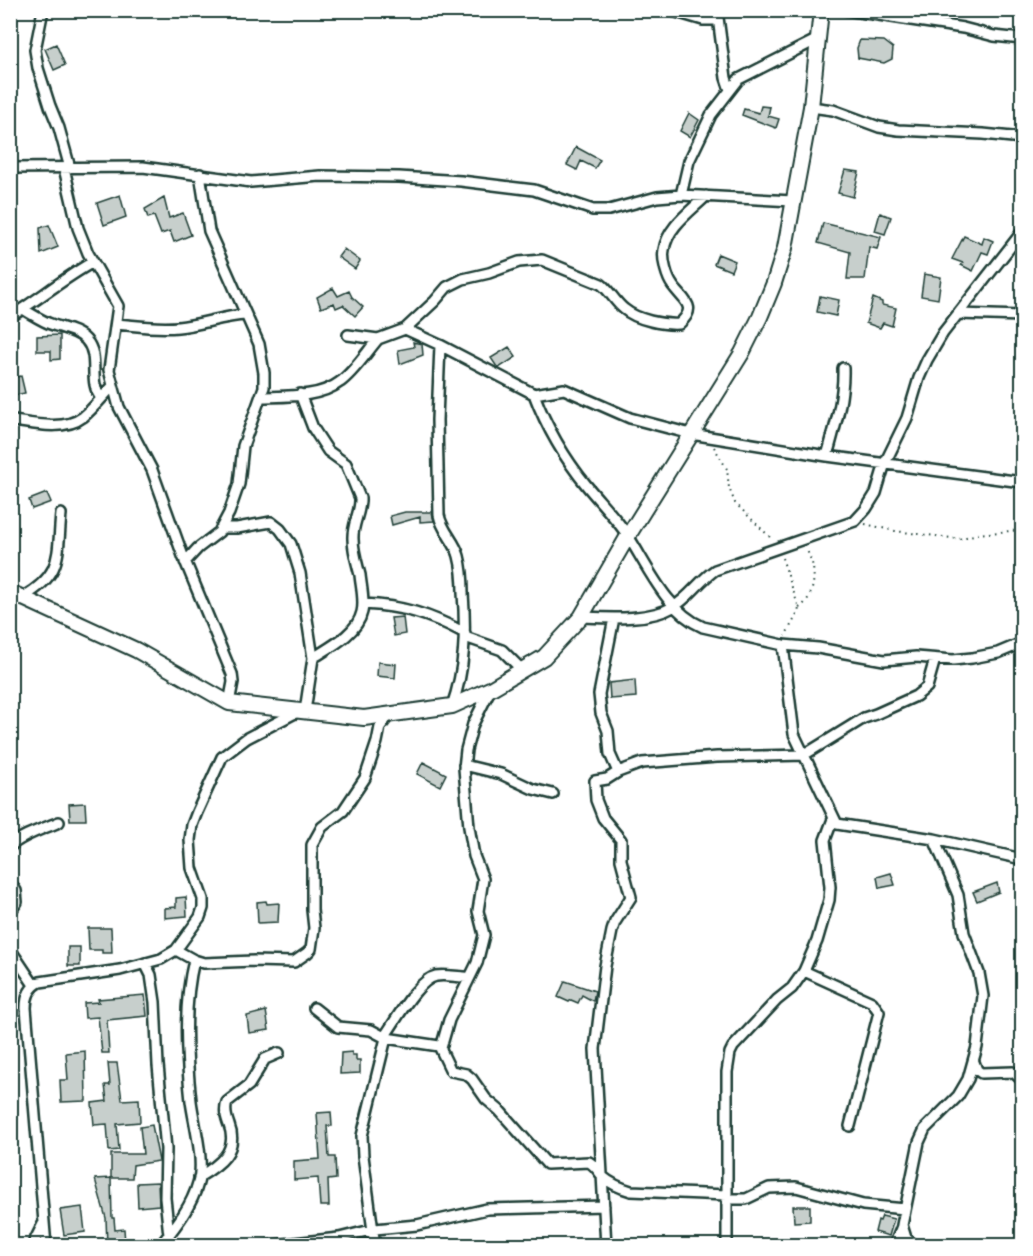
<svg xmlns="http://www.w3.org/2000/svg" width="1033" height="1256" viewBox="0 0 1033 1256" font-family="'Playpen Sans',sans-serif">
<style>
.building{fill:#c7cfcc;stroke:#1f3d34;stroke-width:1.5}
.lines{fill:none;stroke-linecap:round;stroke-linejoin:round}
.street-casing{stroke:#1f3d34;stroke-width:14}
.secondary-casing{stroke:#1f3d34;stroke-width:18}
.path{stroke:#1f3d34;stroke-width:2;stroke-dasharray:1.5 4.5;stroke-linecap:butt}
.street{stroke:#fff;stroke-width:9}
.secondary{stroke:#fff;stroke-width:14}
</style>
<rect width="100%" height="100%" fill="#fff"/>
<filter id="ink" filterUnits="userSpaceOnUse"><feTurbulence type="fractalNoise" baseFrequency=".0167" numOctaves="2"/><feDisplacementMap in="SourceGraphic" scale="12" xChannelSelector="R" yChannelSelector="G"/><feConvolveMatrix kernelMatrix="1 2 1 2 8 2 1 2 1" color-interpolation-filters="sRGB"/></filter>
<g filter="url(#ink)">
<path class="building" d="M860 40 884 41 893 48 892 59 884 63 858 58 857 48Z
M56 44 65 65 54 70 45 49Z
M761 106 770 107 768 116 779 119 776 128 742 115 744 109 759 113Z
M689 113 699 120 690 137 680 131Z
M576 147 600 160 595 168 581 161 577 170 567 165Z
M845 170 859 172 853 197 838 193Z
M120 195 126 217 104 225 97 203Z
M164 198 169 218 183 213 191 235 174 242 170 231 161 234 154 216 148 218 145 209Z
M880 213 891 217 885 234 875 231Z
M823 223 881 237 877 249 869 247 865 279H847L850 252 818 243Z
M49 225 58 247 41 254 40 228Z
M964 236 982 244 984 237 993 241 988 254 982 252 973 271 961 265 963 263 952 259Z
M344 249 360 261 355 269 338 257Z
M718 254 735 261 731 271 714 264Z
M924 274 941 277 938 299 921 296Z
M333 288 338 296 349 291 352 297 363 307 355 316 343 305 336 308 334 303 321 308 317 297Z
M820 296 839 300 836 316 817 312Z
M873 298 882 302V305L896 308 892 326 883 323 880 328 866 323Z
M60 335V359L51 360V351H37V336Z
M413 342 422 344 423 355 400 364 398 350 414 347Z
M509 347 516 357 499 368 497 367 491 358Z
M21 376 25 393 10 396V378Z
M47 493 51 502 32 509 29 500Z
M405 512H432L434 521 420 522V517L392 525 390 516Z
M403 617 405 634 394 636 391 618Z
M378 662 396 664 395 678 377 676Z
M635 680 636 697 610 699 609 683Z
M423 762 446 774 440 786 417 774Z
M85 803 86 820H70L69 804Z
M891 873 895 885 879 888 877 877Z
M997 883 999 892 977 901 973 892Z
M186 897 187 916 165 918V908L176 907V898Z
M266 901 267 904 279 903 278 922 258 923 257 902Z
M88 928H111L112 953H102V950H89Z
M68 947H80V966H68Z
M565 981 595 991 593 1001 582 995 578 1003 571 1000 569 1002 558 997Z
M145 995 147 1016 107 1020 109 1053H102L98 1017 85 1018 84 1003 99 1002 98 999Z
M266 1011 269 1030 249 1033 247 1016Z
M85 1051 86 1101 61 1102 60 1080H68L66 1053Z
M352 1052V1055H356V1060H360V1073L340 1074 341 1053Z
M108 1063H117L122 1100 139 1099 140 1122 117 1124 119 1150 109 1151 107 1124 94 1125 92 1103 107 1101 105 1085H110Z
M331 1112 332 1126H327L329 1157H335L336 1179 328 1180 329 1206H320L318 1178 294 1180V1161L320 1159 317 1113Z
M152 1125 159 1161 133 1165 132 1178H111V1154H143L140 1127Z
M111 1178 112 1218H114L115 1230 124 1229 125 1243 107 1245 106 1218 95 1179Z
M158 1182 159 1205 138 1207 137 1183Z
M793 1206H810V1221L794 1222Z
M82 1207 85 1232 64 1235 60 1210Z
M882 1216 894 1219 889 1236 875 1232 878 1220 880 1221Z"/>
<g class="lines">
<g class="street-casing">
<path id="street" d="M43 10 35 50 38 68 50 106 59 128 70 168
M669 10 703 20H718
M717 10 726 78 730 90
M846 10 963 28 994 36 1022 39
M811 107 833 110 879 127 898 130 983 134 1022 138
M10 168 143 167 251 182 320 176 399 177 461 181 534 190 593 210H609L657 197 681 195 793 201
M64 168 78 228 88 253 118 306 109 370 119 407 152 470 183 556 232 674 233 682 229 703
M681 195 689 161 711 115 739 79 818 39
M23 309C31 314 39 319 48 323 60 328 77 330 86 340 101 357 87 381 101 398
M959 314 1022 316
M10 317C39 299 64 278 93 262
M117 324C137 326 157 329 178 327 201 325 223 316 246 315
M405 329 440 345 534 394C546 426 565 459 587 486 600 502 616 518 628 536 648 567 667 612 703 627L783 645 818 648 884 660 916 657 953 660 972 658 998 653 1022 643
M348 335 378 339 405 329 435 301 447 287 463 279 489 273 519 262 542 260 601 284C610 291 615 302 624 309 637 320 663 325 679 324 699 307 683 300 673 286 667 278 662 260 664 250 667 227 691 211 706 196
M440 345 437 420 439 515C442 531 455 541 459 556 462 567 463 581 463 593 466 632 465 669 452 706
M300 394 313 428 328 451 346 464 360 498C361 512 352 524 353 539 353 551 357 563 360 575 361 586 365 601 362 612 357 634 330 647 313 658
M534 394 564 389 630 418 691 434 827 456 1022 482
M261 397C286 396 319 398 340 382 354 372 366 353 378 339
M14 421C34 424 65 431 83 417 94 408 103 396 113 386
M827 456C835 427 844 398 843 368
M222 528H237L271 522 280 529 291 544 300 573 313 658 305 711
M185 562 198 548 219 532 229 513 239 484 243 446 264 387V373L259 344 209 231 200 174
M23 597C63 574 57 556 61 514
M363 604C403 606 429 614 465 633
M581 617C608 618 649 621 673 607 688 599 700 580 715 570L855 521 866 509 876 493 885 463 907 418 919 378 927 360 943 333 1022 232
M614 618 599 694 601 713 608 731 610 754 618 772
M465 637 502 650 523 671
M783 645 794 734 837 824 934 839 1022 859
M464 765 501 774 533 789 553 794
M10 847C19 836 45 828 59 822
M10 882 16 891 17 902 10 912
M10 949 34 985
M176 950 194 960 204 963 254 961 294 962 307 953 311 949 314 928 312 910V845L322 827 343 811 365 778 377 742 380 727 389 715
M145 963 151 975 155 1002 158 1065 166 1149 165 1198 169 1235
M804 971 872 1002 879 1012 850 1126
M314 1008 338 1027 371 1030 386 1038 439 1046 451 1071 466 1074 472 1079 486 1099 499 1110 547 1164 589 1162C596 1166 598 1171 603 1177 611 1184 621 1188 631 1191L727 1195
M384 1037C396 1021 417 980 436 976 447 974 459 978 470 977
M441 1048 449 1020 477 963 484 935 478 911 483 879 474 856 469 827 464 768 466 750 473 724 490 690
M974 1062 977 1070 981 1073 1013 1072 1022 1080
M199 1177C219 1165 239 1151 229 1125 226 1117 224 1110 227 1102L249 1085 265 1059 279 1053
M727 1199H746L769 1188 796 1187 863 1205 905 1209
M32 1246 43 1224
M46 1246 26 1008C26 996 30 987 40 982L120 970 161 959 176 950 200 917 203 908V899L192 868 190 840 192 825 197 812 222 757 247 738 297 712
M160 1246C175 1227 192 1206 198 1183 205 1161 194 1124 191 1101 186 1055 183 1005 194 960
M266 1246 339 1238 375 1229 417 1225 487 1209 604 1206
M375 1246 363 1156 362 1136 386 1038
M606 1246 595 1049 605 966 612 931 615 922 631 897 621 860V840L603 818 596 800 595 781 607 779 618 772 642 763 717 757 804 755 864 718 876 714 916 696 927 687 935 659
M727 1246V1072L730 1053 733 1047 777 1000 792 988 804 971 817 941 829 900 830 887 825 840 833 819
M894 1246 902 1226
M915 1246 906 1238 902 1225 919 1142 925 1129 958 1096 968 1079 977 1047 983 996 979 973 964 933 958 895 934 839"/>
</g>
<g class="secondary-casing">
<path id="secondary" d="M10 592 136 650 229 703 364 718 452 706 490 689 544 657 581 617 628 536 742 353 760 317 774 283 785 248 811 107 821 10"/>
</g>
<path class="path" d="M714 447 727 469 729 488 735 503 773 540
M865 524 895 531 959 539 977 534 1022 530
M782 558 799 608 798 613 785 636
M799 608C813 599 816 578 812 563 810 557 808 554 807 549"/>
<use href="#street" class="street"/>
<use href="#secondary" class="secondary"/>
</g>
</g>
<rect width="1033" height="1256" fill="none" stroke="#fff" stroke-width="36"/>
<rect x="18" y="18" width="997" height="1220" fill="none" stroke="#1f3d34" stroke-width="2" filter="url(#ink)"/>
</svg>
